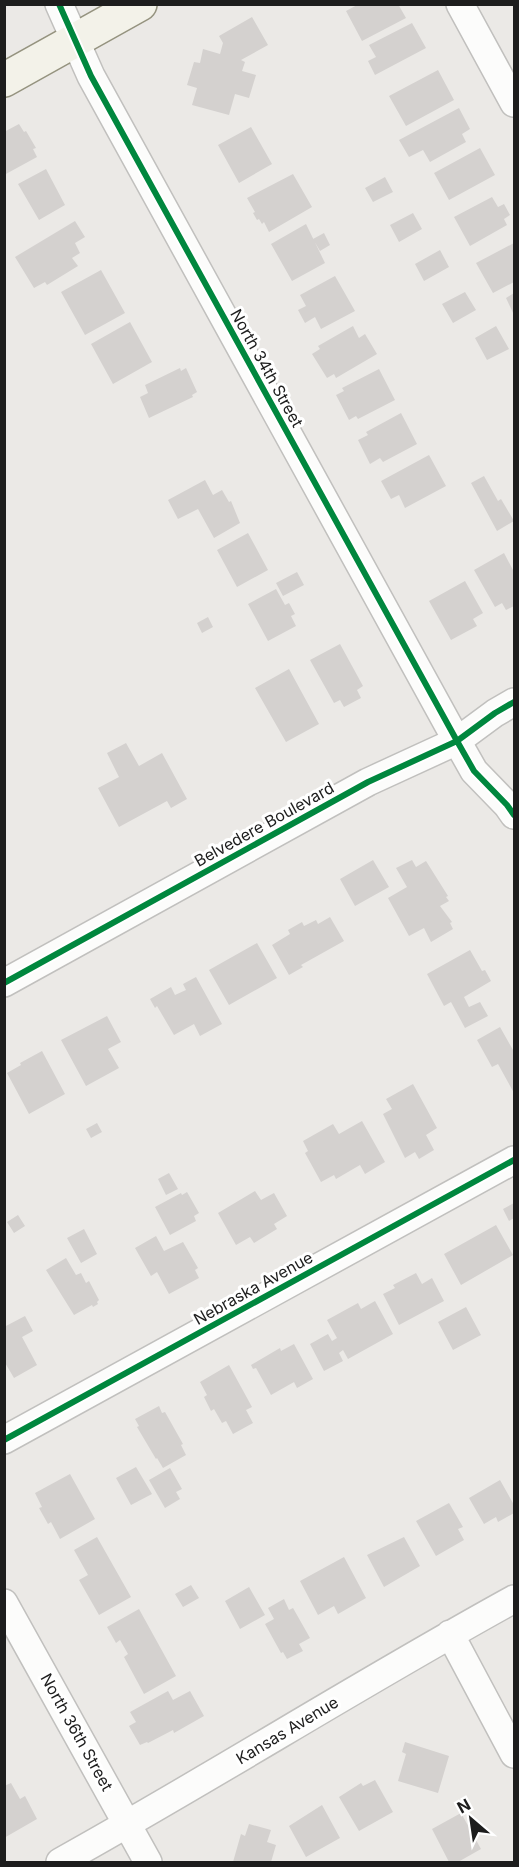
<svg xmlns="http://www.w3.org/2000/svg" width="519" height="1867" viewBox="0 0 519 1867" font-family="Inter,sans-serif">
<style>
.building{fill:#d4d1cf}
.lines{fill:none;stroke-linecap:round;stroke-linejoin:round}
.street-casing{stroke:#c1c0be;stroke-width:30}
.secondary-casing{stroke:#95937f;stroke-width:36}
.street{stroke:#fcfcfb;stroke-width:27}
.secondary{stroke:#f3f2e9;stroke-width:33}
.cycleway-casing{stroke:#fff;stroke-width:10}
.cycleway{stroke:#00873e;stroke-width:6}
.labels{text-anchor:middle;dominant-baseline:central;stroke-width:6;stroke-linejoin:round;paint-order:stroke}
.street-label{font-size:16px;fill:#1d1d1d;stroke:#fff}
</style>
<rect width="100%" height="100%" fill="#ebe9e6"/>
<path class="building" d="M359 4H398L406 18 362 41 346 11Z
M252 17 268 45 241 60 245 62 242 71 256 75 249 98 235 94 229 115 192 105 197 88 187 85 194 62 200 63 203 49 220 54 223 43 219 36Z
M412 23 426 48 375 75 368 61 376 57 369 45Z
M438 70 454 100 406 126 389 96Z
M459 108 470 129 462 134 466 142 430 162 423 150 409 157 399 140Z
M19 124 24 132 26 131 36 148 33 149 37 157 4 175V132Z
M251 127 272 164 239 183 218 145Z
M480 148 495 175 449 200 434 173Z
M46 169 65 205 39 220 18 184Z
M293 174 312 207 269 232 264 222 262 224 259 219 257 220 253 213 255 212 247 198Z
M385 177 393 192 373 202 365 188Z
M492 197 498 207 504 204 510 215 504 219 507 225 470 246 454 217Z
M413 213 422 229 399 242 390 225Z
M75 221 85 237 75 243 80 253 72 258 78 266 47 285 45 282 34 288 15 257Z
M306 224 325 263 292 281 271 244Z
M324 233 330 245 320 251 313 239Z
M514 243V282L493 293 476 263Z
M440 250 449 267 424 281 415 264Z
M101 270 125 313 85 335 61 292Z
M335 276 355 311 321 329 315 317 305 323 298 310 306 306 300 295Z
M465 292 476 310 453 323 442 304Z
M514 293V315L506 298Z
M130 322 152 362 113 384 91 344Z
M353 326 359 338 365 334 377 354 336 378 334 374 327 378 312 354 320 349 318 346Z
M496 326 509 349 487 360 475 338Z
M180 368 181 371 186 368 197 392 192 395 193 397 149 418 140 397 148 393 145 385Z
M379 369 395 400 358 419 356 416 349 420 336 395 344 391 342 388Z
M401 413 417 444 383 462 380 458 370 464 358 440 368 435 366 432Z
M429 455 446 486 405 508 399 495 391 499 381 481Z
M484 476 498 501 501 499 514 521 497 531 471 483Z
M205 480 213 495 222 490 229 502 231 501 240 523 214 538 198 509 178 519 168 500Z
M248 533 268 570 237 587 217 550Z
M504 553 514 572V606L506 610 502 603 495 607 474 570Z
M297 572 304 585 283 596 276 583Z
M465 581 483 613 473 619 477 626 451 640 429 601Z
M276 589 285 605 289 603 295 614 291 616 296 626 268 641 248 604Z
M208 617 213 627 202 633 197 623Z
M340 644 363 686 357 690 361 698 344 707 340 700 334 703 310 660Z
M289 669 319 724 286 742 255 688Z
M126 743 139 766 162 753 187 799 171 808 167 801 119 827 98 788 119 777 107 753Z
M373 860 389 887 355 906 340 879Z
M412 860 416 867 426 861 448 896 446 897 449 901 440 906 452 922 450 923 453 929 431 942 424 928 409 936 388 898 407 887 396 868Z
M330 917 344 941 301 965 303 967 289 975 272 945 290 934 288 930 302 922 304 926 316 920 318 924Z
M257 943 277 978 229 1005 209 970Z
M470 950 482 971 485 970 491 981 464 997 469 1007 480 1002 488 1016 465 1028 451 1002 444 1006 427 974Z
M196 977 222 1024 200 1036 194 1024 174 1035 157 1006 155 1008 150 999 171 987 175 995 186 990 183 984Z
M107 1016 121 1042 108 1049 119 1068 86 1086 61 1040Z
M500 1027 513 1050 514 1049V1093L498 1064 492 1067 477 1040Z
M42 1051 65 1094 29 1114 7 1073 21 1065 20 1063Z
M413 1084 437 1128 426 1135 434 1150 419 1159 415 1152 405 1158 383 1114 392 1109 386 1099Z
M362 1121 385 1162 365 1174 360 1165 336 1179 334 1175 321 1182 305 1153 308 1151 303 1141 333 1124 339 1134Z
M97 1123 102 1132 91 1138 86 1129Z
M169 1173 178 1189 166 1195 158 1179Z
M255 1191 261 1200 274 1193 287 1216 274 1224 277 1229 254 1243 250 1237 236 1245 218 1213Z
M187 1192 199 1213 194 1216 196 1221 170 1235 155 1207 181 1193 182 1195Z
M514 1203V1218L509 1221 503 1209Z
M18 1215 25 1226 14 1233 7 1222Z
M496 1225 513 1255 461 1285 444 1254Z
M84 1229 97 1254 81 1263 67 1238Z
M156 1236 164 1251 183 1242 198 1268 195 1270 199 1278 169 1294 157 1272 151 1276 135 1248Z
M66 1258 76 1275 81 1273 86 1283 89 1281 99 1300 97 1302 98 1304 93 1307 92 1305 74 1315 46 1270Z
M416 1273 422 1284 432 1278 444 1301 399 1325 383 1294 395 1288 393 1285Z
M375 1301 393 1334 348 1359 343 1350 339 1353 343 1361 324 1371 310 1344 328 1334 332 1341 337 1338 327 1320 358 1303 361 1309Z
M466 1307 481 1335 453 1350 438 1322Z
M25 1316 33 1331 22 1337 37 1365 14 1378 4 1361V1327Z
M294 1344 313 1379 297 1388 294 1382 271 1395 256 1368 253 1369 251 1365 280 1348 281 1351Z
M229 1365 252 1407 246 1410 253 1423 233 1434 226 1421 222 1423 214 1409 211 1411 204 1397 207 1395 200 1382Z
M159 1406 162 1413 165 1412 183 1444 181 1445 186 1455 163 1468 157 1458 156 1459 137 1427 139 1426 135 1419Z
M136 1467 152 1494 131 1505 116 1478Z
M170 1468 182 1489 176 1492 180 1499 165 1508 149 1480Z
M70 1474 95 1519 60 1539 51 1522 48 1524 39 1508 42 1507 35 1493Z
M500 1480 514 1505V1513L498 1522 496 1517 484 1524 469 1498Z
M449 1503 463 1527 458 1529 464 1540 436 1556 416 1521Z
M97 1537 131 1597 99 1615 79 1580 88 1575 74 1550Z
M404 1537 420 1566 384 1587 367 1555Z
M344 1557 366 1598 338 1614 334 1606 318 1615 300 1581Z
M191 1585 199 1598 183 1607 175 1594Z
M249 1587 265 1615 240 1629 225 1601Z
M284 1599 289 1610 293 1608 310 1638 299 1644 303 1651 287 1659 283 1652 281 1653 265 1624 274 1619 268 1608Z
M139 1609 176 1676 144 1694 124 1657 128 1654 120 1640 116 1643 107 1627Z
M168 1691 173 1700 190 1691 204 1716 174 1733 173 1730 148 1743 147 1742 140 1745 129 1726 136 1722 130 1712Z
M405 1742 449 1756 438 1793 398 1781 406 1754 402 1752Z
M375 1780 393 1812 359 1831 339 1797 361 1783 363 1786Z
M11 1783 20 1799 25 1796 37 1819 4 1838V1786Z
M322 1805 340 1838 306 1857 289 1826Z
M461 1813 481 1849 458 1862H449L432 1829Z
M249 1824 271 1830 267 1842 276 1845 271 1862H233L241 1834 245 1836Z"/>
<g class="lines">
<g class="street-casing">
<path id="street" d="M59 4 91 76 457 741 474 771 507 805 514 815
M460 4 514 103
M4 983 368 782 457 741 495 713 514 702
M4 1440 514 1160
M4 1603 148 1862
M450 1634 514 1754
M60 1862C213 1777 361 1683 514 1599"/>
</g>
<g class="secondary-casing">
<path id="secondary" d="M4 80 140 4"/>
</g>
<use href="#street" class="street"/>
<use href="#secondary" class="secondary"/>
<g class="cycleway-casing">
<path id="cycleway" d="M59 4 91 76 457 741 474 771 507 805 514 815
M4 983 368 782 457 741 495 713 514 702
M4 1440 514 1160"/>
</g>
<use href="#cycleway" class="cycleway"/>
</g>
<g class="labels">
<g class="street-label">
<text transform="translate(267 368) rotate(61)">North 34th Street</text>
<text transform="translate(264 824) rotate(-29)">Belvedere Boulevard</text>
<text transform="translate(253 1288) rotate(-29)">Nebraska Avenue</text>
<text transform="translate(287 1730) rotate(-31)">Kansas Avenue</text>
<text transform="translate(77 1732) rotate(61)">North 36th Street</text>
</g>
</g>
<rect width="519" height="1867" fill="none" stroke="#1d1d1d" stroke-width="12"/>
<g transform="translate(471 1819) rotate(331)" stroke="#ffffff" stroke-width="4.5" paint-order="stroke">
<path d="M0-4.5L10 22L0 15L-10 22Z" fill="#1d1d1d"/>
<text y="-9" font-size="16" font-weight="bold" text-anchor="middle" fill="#1d1d1d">N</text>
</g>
</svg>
